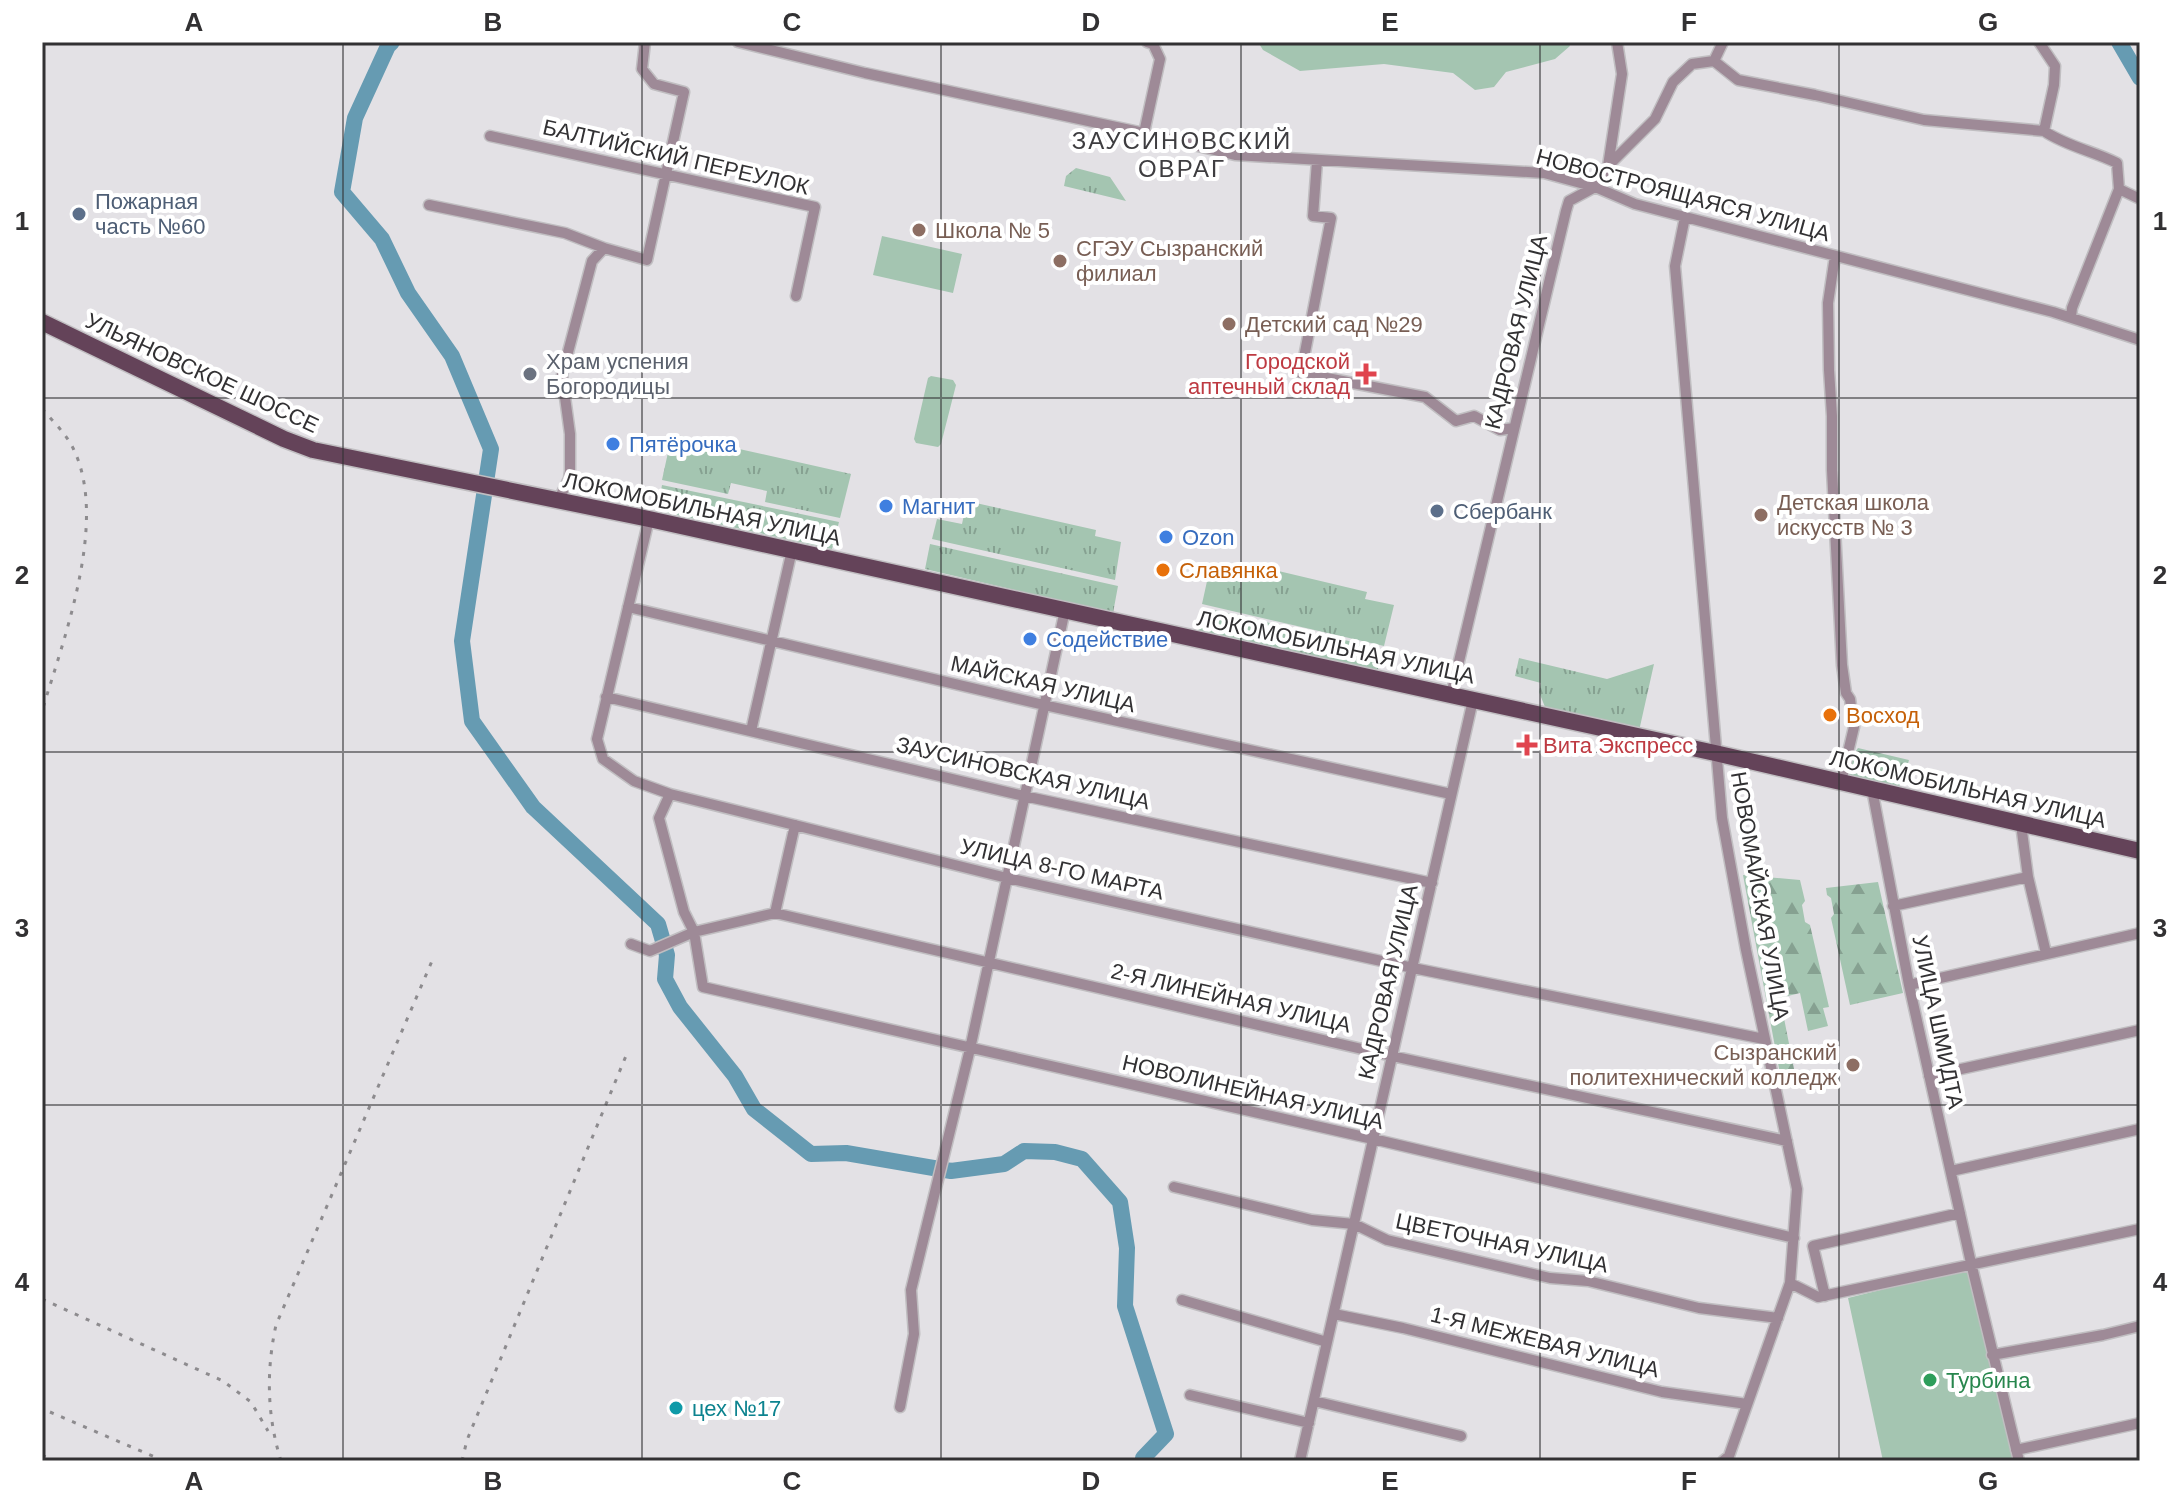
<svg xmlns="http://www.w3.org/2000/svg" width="2182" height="1503" viewBox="0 0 2182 1503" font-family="Helvetica,sans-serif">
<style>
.grass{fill:url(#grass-tufts)}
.forest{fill:url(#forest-firs)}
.garden{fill:#a4c5b1}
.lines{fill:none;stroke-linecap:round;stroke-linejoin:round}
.river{stroke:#669bb2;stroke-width:16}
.minor-casing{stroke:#c0bec1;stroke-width:13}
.primary-casing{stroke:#c0bec1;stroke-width:19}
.minor{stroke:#9e8a97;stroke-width:10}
.primary{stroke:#644359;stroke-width:16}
.rail{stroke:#8d8b8e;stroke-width:3;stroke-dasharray:4 8;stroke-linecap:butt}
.grid{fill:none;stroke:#323133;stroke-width:2;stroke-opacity:0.55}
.service-dot{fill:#5c6f8a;stroke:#fff;stroke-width:3}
.education-dot{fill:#8d6e63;stroke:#fff;stroke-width:3}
.worship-dot{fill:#6b7280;stroke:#fff;stroke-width:3}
.health-dot{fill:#e0444e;stroke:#fff;stroke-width:3}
.shop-dot{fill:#3f7fe0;stroke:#fff;stroke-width:3}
.food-dot{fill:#e8710a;stroke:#fff;stroke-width:3}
.leisure-dot{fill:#2e9e5b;stroke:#fff;stroke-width:3}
.culture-dot{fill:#0f9aa8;stroke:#fff;stroke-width:3}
.labels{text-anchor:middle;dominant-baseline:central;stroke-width:8;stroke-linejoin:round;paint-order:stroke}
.street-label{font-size:22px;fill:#323133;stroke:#fff}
.service-label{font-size:22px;fill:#4e5e75;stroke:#fff;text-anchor:start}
.education-label{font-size:22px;fill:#785e54;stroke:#fff;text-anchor:start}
.worship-label{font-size:22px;fill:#5b616d;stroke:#fff;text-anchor:start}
.health-label{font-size:22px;fill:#be3a42;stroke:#fff;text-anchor:end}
.shop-label{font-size:22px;fill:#366cbe;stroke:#fff;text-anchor:start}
.food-label{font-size:22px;fill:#c56008;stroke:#fff;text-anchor:start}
.leisure-label{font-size:22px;fill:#27864d;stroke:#fff;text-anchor:start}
.culture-label{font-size:22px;fill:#0d838f;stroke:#fff;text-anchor:start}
.neighbourhood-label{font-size:24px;letter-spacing:2px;fill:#3e3d40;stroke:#fff}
.neatline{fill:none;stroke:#323133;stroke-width:3}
.grid-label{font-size:26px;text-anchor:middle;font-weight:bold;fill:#323133}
</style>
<defs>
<pattern id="grass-tufts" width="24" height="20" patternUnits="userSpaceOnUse" patternTransform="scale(2)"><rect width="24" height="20" fill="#a4c5b1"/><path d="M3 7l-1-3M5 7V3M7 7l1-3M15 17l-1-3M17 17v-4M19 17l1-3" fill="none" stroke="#86a191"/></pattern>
<pattern id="forest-firs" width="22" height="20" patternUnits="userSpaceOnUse" patternTransform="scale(2)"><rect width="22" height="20" fill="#a4c5b1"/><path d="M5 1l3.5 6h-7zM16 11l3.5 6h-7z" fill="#86a191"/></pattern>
</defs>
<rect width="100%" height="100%" fill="#e3e1e5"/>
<path class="grass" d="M1076 168 1110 177 1126 201 1064 186 1066 176Z
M672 434 851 474 840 518 765 502 767 491 731 483 728 494 662 480Z
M662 485 839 522 832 549 663 512 660 496Z
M967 501 1096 530 1095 536 1121 542 1115 580 932 539 937 519 962 524Z
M930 544 1118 586 1113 613 925 569Z
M1240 562 1367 592 1365 599 1394 605 1384 646 1202 604 1211 563 1238 569Z
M1209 609 1375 647 1382 652 1378 669 1374 670 1200 632 1197 627 1201 611Z
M1519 658 1607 679 1654 664 1639 731 1547 712 1539 692 1541 683 1515 676Z"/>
<path class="forest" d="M1858 748 1909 760 1903 782 1898 787 1849 780C1849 769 1851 756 1858 748Z
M1743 875 1800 880 1805 901 1802 905 1805 922 1810 925 1829 1007 1823 1008 1828 1026 1808 1031 1800 993 1780 998 1795 1074 1781 1079Z
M1878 882 1903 993 1850 1005 1831 918 1834 914 1831 898 1827 895 1826 888Z"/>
<path class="garden" d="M1258 42H1568L1570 46 1555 59 1506 72 1494 87 1475 90 1453 73 1384 64 1300 71 1263 50Z
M882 236 962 254 953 293 873 275Z
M931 376 953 380 956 385 941 444 938 447 916 443 914 439 928 378Z
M1970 1268 2013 1461H1883L1848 1298Z"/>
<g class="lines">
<path class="river" d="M392 42 388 46 355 118 342 192 382 239 408 293 452 356 491 449 462 641 472 721 533 807 658 924 667 955 665 979 680 1007 735 1076 754 1109 811 1154 846 1153 951 1171 1004 1164 1024 1151 1055 1152 1082 1159 1120 1202 1127 1248 1125 1306 1166 1434 1143 1458V1461
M2119 42 2140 78"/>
<g class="minor-casing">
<path id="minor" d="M738 42 865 73 1144 133 1235 155 1544 173 1595 187 1635 204 2053 312 2140 340
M2039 42 2055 66 2054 85 2044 131
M1714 61 1723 42
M1144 133 1160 59 1153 44 1147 42
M490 136 815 207 796 296
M1317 161 1313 216 1331 218 1301 373 1425 397 1456 421 1474 416 1500 430 1514 428
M1608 166 1655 119 1673 82 1692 64 1714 61 1738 80 1815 95 1924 120 2044 131C2066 146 2093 151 2117 163L2119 189 2072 308 2071 317
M2119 189 2140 199
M429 205 565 233 604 248
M1685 217 1675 266 1722 818 1746 950 1797 1189 1790 1283 1729 1456 1723 1461
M1835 256 1828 303 1829 370 1832 416V470L1842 665 1846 693 1850 699 1854 727 1841 782
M558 501 569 479 570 471V434L562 375 592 261 604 248 647 260 684 92 654 84 642 69 645 42
M649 519 597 739 603 759 634 781 670 794 1007 878 1413 968 1764 1039
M628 607 1044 705 1451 794
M1451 695 1566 211 1569 201 1595 187 1608 166 1622 74 1617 42
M606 697 1024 796 1432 883
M751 731 792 550
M1872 789 1909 985 1971 1263 2019 1461
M670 794 659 818 684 912 694 932 703 987 1373 1139 1794 1238
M2021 824 2028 877 2046 953
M1893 906 2028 877
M775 913 795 825
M631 944 650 951 694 932 775 913 1392 1056 1787 1141
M1909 985 2140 933
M1929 1076 2140 1030
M1951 1171 2140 1129
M1174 1187 1312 1220 1354 1224 1387 1240 1550 1278 1588 1281 1699 1308 1778 1318
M1790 1283 1818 1297 2140 1229
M1825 1296 1813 1246 1960 1213
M1182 1300 1327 1342
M1334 1314 1403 1328 1662 1392 1747 1404
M1992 1355 2103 1335 2140 1326
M1190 1395 1309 1423
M1314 1401 1461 1436
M900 1407 914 1334 911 1290 970 1049 1065 610
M2016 1450 2140 1423
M1300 1461 1473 700"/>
</g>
<g class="primary-casing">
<path id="primary" d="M42 322 284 439 313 450 649 519 1715 753 2140 851"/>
</g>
<use href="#minor" class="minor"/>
<use href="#primary" class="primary"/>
<path class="rail" d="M42 409C53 421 66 434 73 448 109 520 64 638 42 711
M42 1299 223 1381 251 1402 268 1431
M50 1412 164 1461
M42 1455 53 1461
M281 1461C267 1416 266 1371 276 1325L432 961
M462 1461 467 1440 628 1051"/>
</g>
<path class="grid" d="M343 42V1461M642 42V1461M941 42V1461M1241 42V1461M1540 42V1461M1839 42V1461M42 398H2140M42 752H2140M42 1105H2140"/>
<g class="service-dot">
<circle cx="79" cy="214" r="8"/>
<circle cx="1437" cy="511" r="8"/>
</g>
<g class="education-dot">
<circle cx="919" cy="230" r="8"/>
<circle cx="1060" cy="261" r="8"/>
<circle cx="1229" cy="324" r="8"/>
<circle cx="1761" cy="515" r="8"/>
<circle cx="1853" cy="1065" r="8"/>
</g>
<circle class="worship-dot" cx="530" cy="374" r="8"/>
<g class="health-dot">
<path d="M1362 362h8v8h8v8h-8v8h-8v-8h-8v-8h8z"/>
<path d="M1523 733h8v8h8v8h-8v8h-8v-8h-8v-8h8z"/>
</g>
<g class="shop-dot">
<circle cx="613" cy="444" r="8"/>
<circle cx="886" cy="506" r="8"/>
<circle cx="1166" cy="537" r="8"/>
<circle cx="1030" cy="639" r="8"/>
</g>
<g class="food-dot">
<circle cx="1163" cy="570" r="8"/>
<circle cx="1830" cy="715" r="8"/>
</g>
<circle class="leisure-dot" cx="1930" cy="1380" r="8"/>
<circle class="culture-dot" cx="676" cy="1408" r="8"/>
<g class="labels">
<g class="street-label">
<text transform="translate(676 157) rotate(13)">БАЛТИЙСКИЙ ПЕРЕУЛОК</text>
<text transform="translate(1683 195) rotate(15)">НОВОСТРОЯЩАЯСЯ УЛИЦА</text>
<text transform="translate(1516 332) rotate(-76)">КАДРОВАЯ УЛИЦА</text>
<text transform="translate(202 373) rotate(25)">УЛЬЯНОВСКОЕ ШОССЕ</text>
<text transform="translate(702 509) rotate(12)">ЛОКОМОБИЛЬНАЯ УЛИЦА</text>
<text transform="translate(1336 647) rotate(12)">ЛОКОМОБИЛЬНАЯ УЛИЦА</text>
<text transform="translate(1043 684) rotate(13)">МАЙСКАЯ УЛИЦА</text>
<text transform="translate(1023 773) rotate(13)">ЗАУСИНОВСКАЯ УЛИЦА</text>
<text transform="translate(1968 789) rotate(13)">ЛОКОМОБИЛЬНАЯ УЛИЦА</text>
<text transform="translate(1062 869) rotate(13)">УЛИЦА 8-ГО МАРТА</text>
<text transform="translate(1760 896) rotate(80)">НОВОМАЙСКАЯ УЛИЦА</text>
<text transform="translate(1388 982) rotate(-77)">КАДРОВАЯ УЛИЦА</text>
<text transform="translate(1231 998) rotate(13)">2-Я ЛИНЕЙНАЯ УЛИЦА</text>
<text transform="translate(1938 1022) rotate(78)">УЛИЦА ШМИДТА</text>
<text transform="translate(1253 1092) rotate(13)">НОВОЛИНЕЙНАЯ УЛИЦА</text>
<text transform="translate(1502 1243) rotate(12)">ЦВЕТОЧНАЯ УЛИЦА</text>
<text transform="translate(1545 1342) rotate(14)">1-Я МЕЖЕВАЯ УЛИЦА</text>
</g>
<g class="service-label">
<text x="95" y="201">Пожарная<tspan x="95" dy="25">часть №60</tspan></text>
<text x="1453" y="511">Сбербанк</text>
</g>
<g class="education-label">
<text x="935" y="230">Школа № 5</text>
<text x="1076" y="248">СГЭУ Сызранский<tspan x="1076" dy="25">филиал</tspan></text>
<text x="1245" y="324">Детский сад №29</text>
<text x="1777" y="502">Детская школа<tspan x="1777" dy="25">искусств № 3</tspan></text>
<text x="1837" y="1052" text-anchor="end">Сызранский<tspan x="1837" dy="25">политехнический колледж</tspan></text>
</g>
<g class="worship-label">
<text x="546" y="361">Храм успения<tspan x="546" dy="25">Богородицы</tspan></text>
</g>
<g class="health-label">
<text x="1350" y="361">Городской<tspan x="1350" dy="25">аптечный склад</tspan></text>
<text x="1543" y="745" text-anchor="start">Вита Экспресс</text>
</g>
<g class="shop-label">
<text x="629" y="444">Пятёрочка</text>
<text x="902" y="506">Магнит</text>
<text x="1182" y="537">Ozon</text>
<text x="1046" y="639">Содействие</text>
</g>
<g class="food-label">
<text x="1179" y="570">Славянка</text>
<text x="1846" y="715">Восход</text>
</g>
<g class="leisure-label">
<text x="1946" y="1380">Турбина</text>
</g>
<g class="culture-label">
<text x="692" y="1408">цех №17</text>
</g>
<g class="neighbourhood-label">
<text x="1182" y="140">ЗАУСИНОВСКИЙ<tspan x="1182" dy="28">ОВРАГ</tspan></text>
</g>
</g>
<rect width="2182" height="1503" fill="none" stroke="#ffffff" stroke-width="88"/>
<rect x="44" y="44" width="2094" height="1415" class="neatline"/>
<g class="grid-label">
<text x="194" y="31">A</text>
<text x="493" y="31">B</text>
<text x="792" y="31">C</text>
<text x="1091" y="31">D</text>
<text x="1390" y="31">E</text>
<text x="1689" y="31">F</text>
<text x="1988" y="31">G</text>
<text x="22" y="230">1</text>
<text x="2160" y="230">1</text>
<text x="22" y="584">2</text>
<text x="2160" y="584">2</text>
<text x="22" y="937">3</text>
<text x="2160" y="937">3</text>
<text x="22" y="1291">4</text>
<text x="2160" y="1291">4</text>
<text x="194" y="1490">A</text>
<text x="493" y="1490">B</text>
<text x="792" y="1490">C</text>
<text x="1091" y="1490">D</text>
<text x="1390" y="1490">E</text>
<text x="1689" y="1490">F</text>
<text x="1988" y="1490">G</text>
</g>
</svg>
